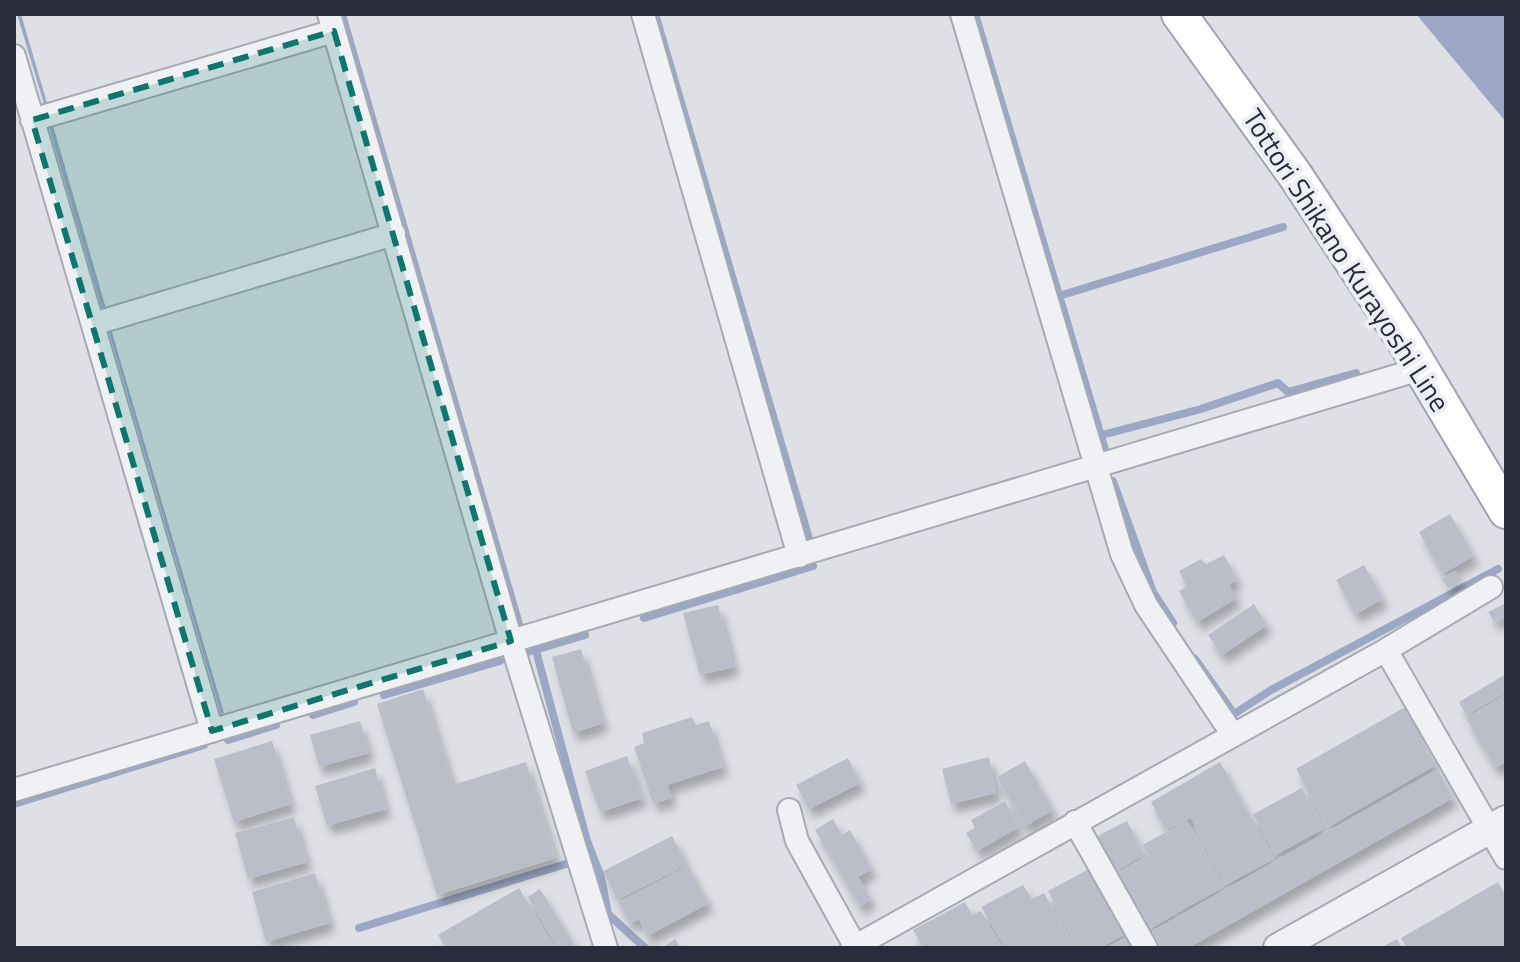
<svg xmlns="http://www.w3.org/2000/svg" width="1520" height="962" viewBox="0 0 1520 962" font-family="'Titillium Web',sans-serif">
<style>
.water{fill:#9ba7c4}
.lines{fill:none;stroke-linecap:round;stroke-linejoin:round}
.stream{stroke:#9ba7c4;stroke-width:8}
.building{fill:#bbbec8;filter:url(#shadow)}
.minor-casing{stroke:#a7aab3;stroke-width:26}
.tertiary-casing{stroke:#a7aab3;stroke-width:32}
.primary-casing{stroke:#9ea2b1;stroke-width:38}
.minor{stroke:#f0f1f5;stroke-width:22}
.tertiary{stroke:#f0f1f5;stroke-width:28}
.primary{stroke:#fff;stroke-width:34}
.marked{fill:#0f766e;fill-opacity:0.2;stroke:#0f766e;stroke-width:6;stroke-dasharray:16 10;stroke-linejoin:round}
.labels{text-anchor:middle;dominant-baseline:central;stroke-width:8;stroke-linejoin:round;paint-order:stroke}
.street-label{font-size:28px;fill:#282c3c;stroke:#edeff4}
</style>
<defs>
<filter id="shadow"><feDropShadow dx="5" dy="9" stdDeviation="4" flood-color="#0004"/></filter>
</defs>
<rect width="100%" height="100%" fill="#dee0e6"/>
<path class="water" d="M17 14H21L47 103 44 104Z
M342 14H346L524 627 520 628Z
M1416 14H1506V122Z
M52 122 107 312 103 313 48 124Z
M108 329H111L224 713 221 714Z"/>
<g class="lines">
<path class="stream" d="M655 14 810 542
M975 14 1106 453
M1059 296 1283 227
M1102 435 1201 409 1278 383 1288 392 1356 373
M1113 481 1153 592 1173 623
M644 618 813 566
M536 651 587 841 601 877 608 914 645 948
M528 652 585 635
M1195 659 1234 714 1271 690 1498 569
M384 695 500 661
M313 715 354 702
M228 740 276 725
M14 804 204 745
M359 928 566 864"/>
</g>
<path class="building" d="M1450 514 1474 556 1442 574 1419 532Z
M1224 555 1237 579 1229 585 1237 598 1197 622 1179 591 1187 587 1179 571 1201 559 1206 564Z
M1364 565 1383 599 1355 614 1336 580Z
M1455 571 1461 581 1448 588 1442 579Z
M1254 604 1267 625 1222 655 1208 635Z
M1504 604 1506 616 1494 622 1488 612Z
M718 605 734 667 700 675 683 613Z
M581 649 603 723 573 733 552 657Z
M1506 674V692L1466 715 1459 702Z
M423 689 453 785 526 762 556 858 437 895 377 704Z
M1506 694V762L1495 768 1466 718Z
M1405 707 1436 765 1328 827 1296 769Z
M692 717 696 725 709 721 723 767 667 785 672 798 653 803 634 747 644 743 642 733Z
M360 721 369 753 319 767 310 735Z
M272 741 291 804 234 822 214 759Z
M627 756 642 798 600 812 585 771Z
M989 757 996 793 951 804 942 769Z
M848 758 860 783 809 809 796 785Z
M1025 761 1053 810 1025 826 997 777Z
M1220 762 1274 859 1225 885 1191 818 1166 830 1151 802Z
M375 768 386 809 327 826 315 786Z
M1438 769 1453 798 1188 948H1161L1152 931Z
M1302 788 1323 829 1275 855 1253 814Z
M1005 801 1019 827 977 851 966 833 975 828 971 820Z
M294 817 307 862 248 879 235 833Z
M833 819 842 835 850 830 872 869 858 877 871 899 860 907 815 830Z
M1127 821 1144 855 1114 872 1096 837Z
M1187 821 1224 887 1178 912 1142 845Z
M672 836 687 865 617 900 603 871Z
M1146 856 1177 913 1148 930 1116 873Z
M688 866 709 903 647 936 639 919 630 923 618 902Z
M1091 868 1127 933 1100 948H1079L1048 891Z
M315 873 330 923 266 942 252 892Z
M1498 882 1506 897V948H1407L1401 938Z
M1023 885 1032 899 1044 893 1074 948H1006L981 907Z
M519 888 555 948H446L438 935Z
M540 889 576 948H558L528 897Z
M965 902 972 915 981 911 1002 948H923L913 930Z
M1129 935 1136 948H1106Z
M675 939 681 948H662Z
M1397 939 1402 948H1380Z"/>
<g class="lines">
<g class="minor-casing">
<path id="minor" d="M329 14 511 641 606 948
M643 14 799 556
M962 14 1122 554 1146 605 1233 735
M14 56 212 731
M32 120 334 31
M93 324 394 234
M1386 650 1506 858
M14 790 1420 369
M789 810 797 841 855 946
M1075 822 1146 948
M852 948 1386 650 1491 587"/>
</g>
<g class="tertiary-casing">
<path id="tertiary" d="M1278 948 1506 820"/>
</g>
<g class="primary-casing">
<path id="primary" d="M1179 14 1295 175 1404 340 1506 511"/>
</g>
<use href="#minor" class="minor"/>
<use href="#tertiary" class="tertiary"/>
<use href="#primary" class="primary"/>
</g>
<path class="marked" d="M334 31 511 641 212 731 32 120Z"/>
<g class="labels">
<g class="street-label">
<text transform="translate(1347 260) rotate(57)">Tottori Shikano Kurayoshi Line</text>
</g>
</g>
<rect width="1520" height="962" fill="none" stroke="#282c3c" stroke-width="32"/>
</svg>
